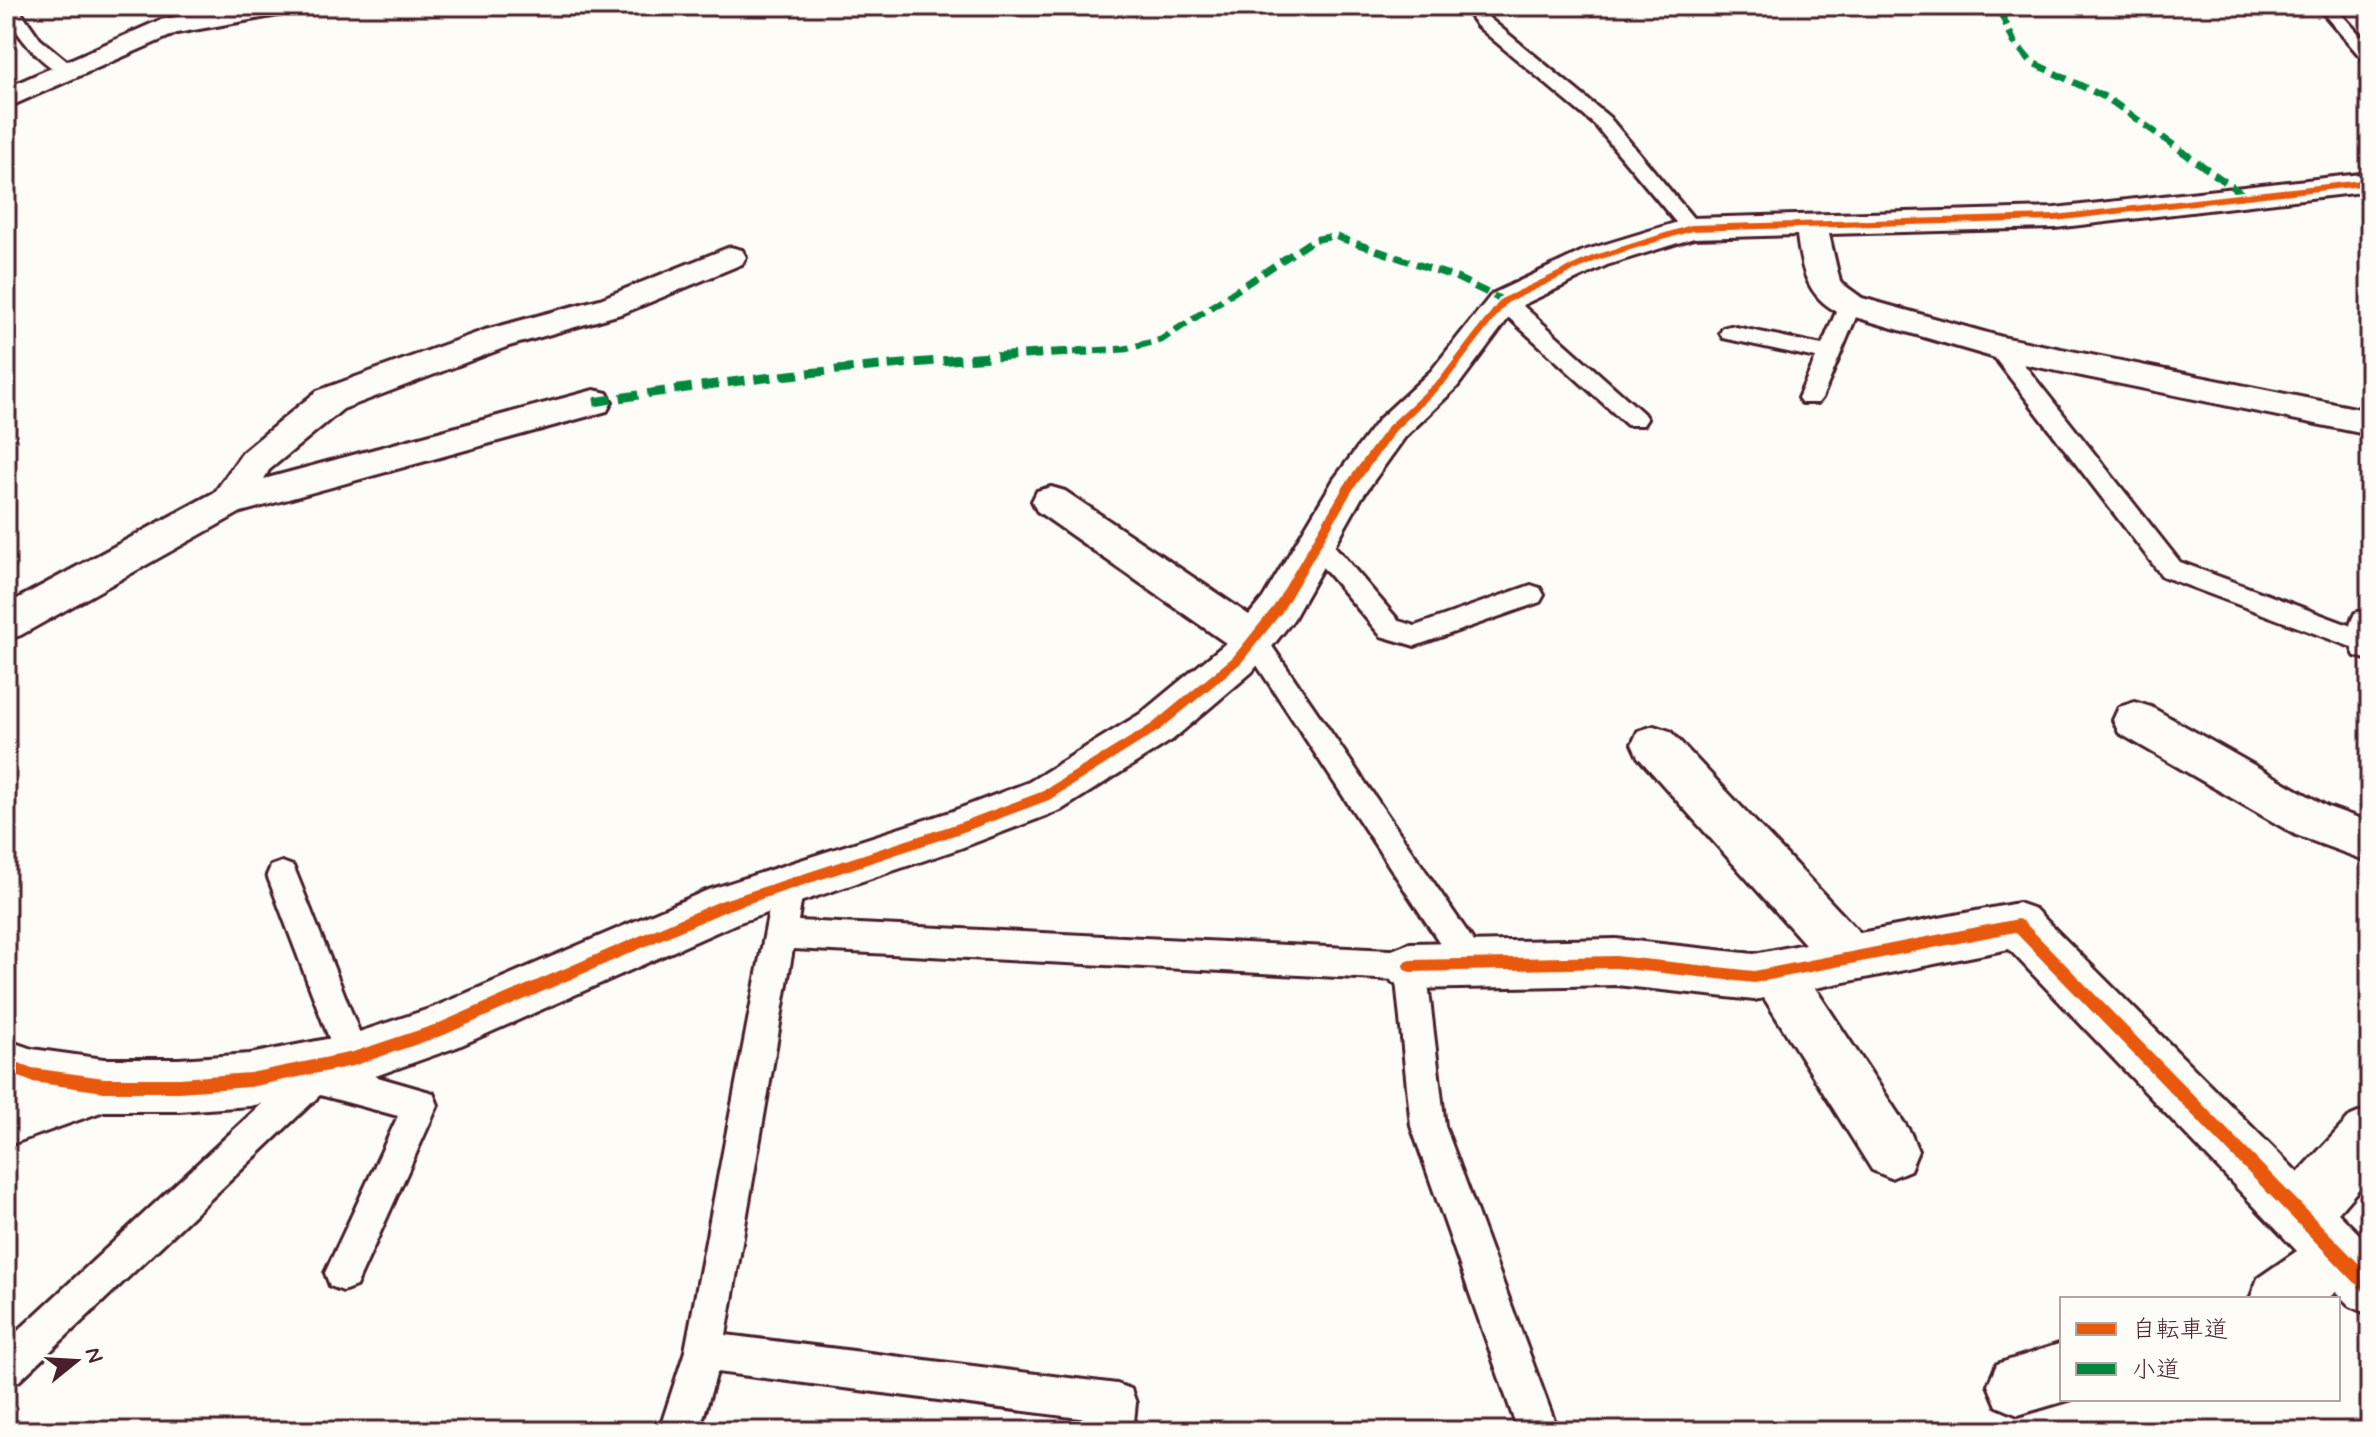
<svg xmlns="http://www.w3.org/2000/svg" width="2376" height="1437" viewBox="0 0 2376 1437" font-family="Mynerve,'Klee One',sans-serif">
<style>
.lines{fill:none;stroke-linecap:round;stroke-linejoin:round}
.lane-casing{stroke:#4a1f2b;stroke-width:6}
.street-casing{stroke:#4a1f2b;stroke-width:6}
.lane{fill:#fdfcf7;fill-rule:evenodd}
.street{fill:#fdfcf7;fill-rule:evenodd}
.quiet-far1{stroke:#00873e;stroke-width:7;stroke-dasharray:14 7;stroke-linecap:butt}
.quiet{stroke:#00873e;stroke-width:9;stroke-dasharray:18 9;stroke-linecap:butt}
.cycleway-casing{stroke:#fdfcf7;stroke-width:5}
.cycleway{fill:#e8590c;fill-rule:evenodd}
</style>
<rect width="100%" height="100%" fill="#fdfcf7"/>
<filter id="ink" filterUnits="userSpaceOnUse"><feTurbulence type="fractalNoise" baseFrequency=".0125" numOctaves="2"/><feDisplacementMap in="SourceGraphic" scale="16" xChannelSelector="R" yChannelSelector="G"/><feConvolveMatrix kernelMatrix="1 2 1 2 8 2 1 2 1" color-interpolation-filters="sRGB"/></filter>
<g filter="url(#ink)">
<g class="lines">
<g class="lane-casing">
<path id="lane" d="M6 6H17L40 39 74 67 77 71 74 75C53 80 6 27 6 6Z
M1463 6H1480L1489 18 1609 117 1698 224 1701 228 1698 232H1684L1595 125 1477 26Z
M2317 6H2334L2370 46V62L2364 61Z
M1504 294 1512 296 1643 413 1647 419 1643 425H1627L1496 306 1493 301 1496 296Z
M1850 298 1861 305 1822 398 1818 403H1802L1798 398 1816 358 1723 338 1720 333 1723 328 1731 326 1822 345 1839 305Z
M1999 341 2007 343 2180 562 2370 633V654L2162 576 1991 353 1988 348 1991 343Z
M1317 534 1326 536 1399 621 1415 626 1531 585 1540 588 1544 595 1540 602 1415 646 1381 636 1308 550 1304 543 1308 536Z
M1254 630 1263 633 1483 955 1488 965 1483 975 1472 980 1461 975 1245 647 1241 640 1245 633Z
M282 862 293 866 297 875 370 1059 365 1070 360 1072 433 1093 438 1105 356 1286 343 1291 330 1286 325 1273 398 1116 320 1095 19 1381 6 1387V1342L310 1059 322 1054 334 1059 340 1067 267 875 271 866Z
M789 870 800 874 804 884 798 921 1410 951 1421 956 1426 966 1445 1126 1558 1431H1518L1411 1126 1396 980 793 949 726 1335 1117 1384 1131 1389 1136 1403 1133 1431H1093L1095 1420 717 1372 699 1431H659L685 1351 774 884 778 874Z"/>
</g>
<g class="street-casing">
<path id="street" d="M238 6H297L293 12 284 14 177 33 6 108V88L160 20Z
M2370 173V191L2055 228 1829 234 1840 282 1862 298 2002 337 2370 411V435L1999 359 1838 312C1806 296 1801 267 1797 235L1694 238 1607 265 1516 308 1457 387 1405 437 1362 497 1293 620 1252 672 1172 740 1061 810 958 849 737 923 457 1047 353 1084 250 1106 179 1111H104L6 1146V1092L9 1091 6 1090V1040L32 1049 104 1059H179L250 1054 353 1034 432 1008 708 890 953 811 1029 782 1140 714 1226 643 1037 511 1032 501 1037 491 1051 487 1065 491 1249 615 1263 598 1334 479 1379 419 1431 371 1492 294 1583 251 1691 218 2055 208Z
M730 247 742 250 746 257 742 264 624 313 509 346 343 409 269 470 264 479 594 390 607 393 612 402 607 411 241 512 21 635 6 640V605L215 492 243 452 317 391 485 330 600 299Z
M2370 608V660L2355 656C2347 640 2347 628 2355 613Z
M2135 702 2151 707 2328 807 2370 822V862L2296 835 2119 733 2113 720 2119 707Z
M1654 726 1670 731 1860 933 2018 903 2035 909 2298 1173 2351 1116 2370 1108V1176L2338 1213 2370 1245V1315L2350 1306 2336 1292 2327 1299H2250L2258 1278 2297 1251 2009 949 1815 988 1910 1132 1918 1151 1910 1170 1891 1178 1872 1170 1764 998 1754 1000 1616 985 1410 989 1392 982 1385 966 1392 950 1410 943 1616 939 1754 954 1805 944 1638 757 1632 744 1638 731Z
M2062 1343V1399H2072L2018 1415 1997 1406 1988 1385 1997 1364Z"/>
</g>
<use href="#lane" class="lane"/>
<use href="#street" class="street"/>
<path class="quiet-far1" d="M2001 13 2014 42 2031 62 2107 98 2245 196
M1053 353 1125 349 1161 340 1313 240 1334 236 1455 277 1504 301"/>
<path class="quiet" d="M594 402C757 375 923 360 1089 351"/>
<g class="cycleway-casing">
<path id="cycleway" d="M2370 179V185L2055 221 1692 231 1598 260 1507 303 1447 381 1396 430 1352 491 1282 612 1241 663 1160 730 1049 800 958 834 728 910 444 1035 353 1066 250 1087 179 1092H104L32 1082 6 1072V1058L32 1068 104 1078H179L250 1073 353 1052 437 1024 720 901 956 824 1041 792 1152 724 1233 657 1274 606 1344 486 1388 426 1441 377 1501 299 1592 256 1691 225 2055 215Z
M2018 919 2023 921 2370 1275V1294L2364 1292 2015 932 1754 983 1616 968 1410 972 1405 970 1403 966 1405 962 1410 960 1616 956 1754 971Z"/>
</g>
<use href="#cycleway" class="cycleway"/>
</g>
</g>
<rect width="2376" height="1437" fill="none" stroke="#fdfcf7" stroke-width="32"/>
<rect x="16" y="16" width="2344" height="1405" fill="none" stroke="#4a1f2b" stroke-width="3" filter="url(#ink)"/>
<rect x="2060" y="1297" width="280" height="104" fill="#fdfcf7" stroke="#b5a4a5" stroke-width="2"/>
<rect x="2076" y="1323" width="40" height="12" fill="#e8590c" stroke="#b5a4a5" stroke-width="2"/>
<text x="2132" y="1337" font-size="24" fill="#4a1f2b">自転車道</text>
<rect x="2076" y="1363" width="40" height="12" fill="#00873e" stroke="#b5a4a5" stroke-width="2"/>
<text x="2132" y="1377" font-size="24" fill="#4a1f2b">小道</text>
<g transform="translate(76 1361) rotate(72)" stroke="#fdfcf7" stroke-width="6" paint-order="stroke">
<path d="M0-6L14 30L0 20L-14 30Z" fill="#4a1f2b"/>
<text y="-12" font-size="22" font-weight="bold" text-anchor="middle" fill="#4a1f2b">N</text>
</g>
</svg>
